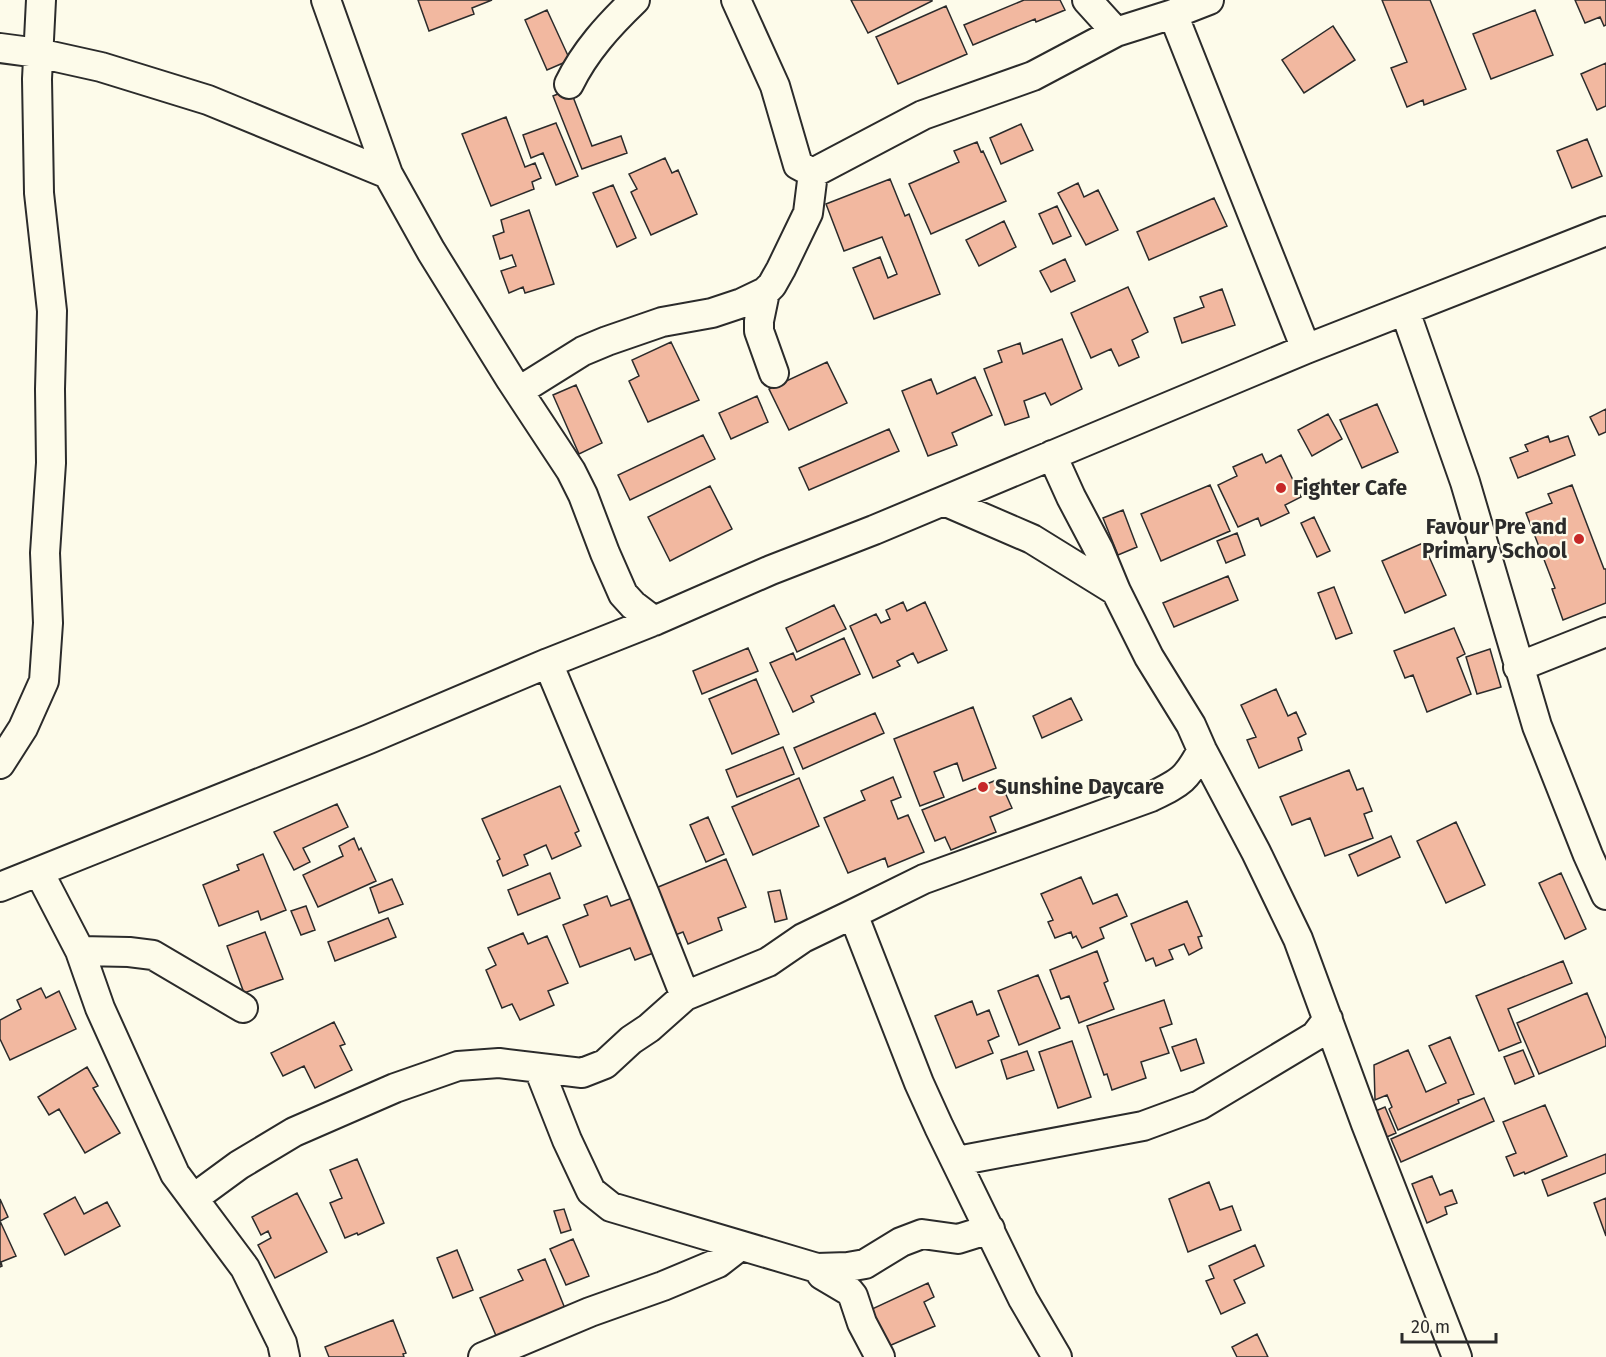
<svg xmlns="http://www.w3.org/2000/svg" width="1606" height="1357" viewBox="0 0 1606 1357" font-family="'Fira Sans',sans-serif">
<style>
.building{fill:#f2b8a0;stroke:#2b2b2b;stroke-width:1.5}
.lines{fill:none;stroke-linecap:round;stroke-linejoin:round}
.street-casing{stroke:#2b2b2b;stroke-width:32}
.street{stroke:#fdfbea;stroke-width:28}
.poi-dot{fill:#c62828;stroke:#fdfbea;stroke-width:2}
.labels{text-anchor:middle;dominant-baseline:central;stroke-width:4.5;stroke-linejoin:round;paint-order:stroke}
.poi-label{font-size:21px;font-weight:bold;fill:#2b2b2b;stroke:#fdfbea;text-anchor:start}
</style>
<rect width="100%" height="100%" fill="#fdfbea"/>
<path class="building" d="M418 0H492L472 8 474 14 429 31Z
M851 0H932V1L868 33Z
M1024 0H1060L1065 10 1036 22 1035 19 973 45 964 25Z
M1382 0H1430L1466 89 1424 105 1423 100 1407 107 1391 68 1407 62Z
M1575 0H1606V25L1604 26 1600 17 1585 23Z
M946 6 967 54 898 84 876 37Z
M547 10 570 60 547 70 525 20Z
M1535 10 1553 55 1491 79 1473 34Z
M1333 26 1355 60 1304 93 1282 60Z
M1606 63V106L1597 110 1581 74Z
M570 89 592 146 621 136 627 153 582 169 553 96Z
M506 117 525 167 535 163 541 178 532 182 534 189 491 206 462 134Z
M556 123 578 176 556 185 543 153 531 158 523 135Z
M1021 124 1033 150 1001 164 990 138Z
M1587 139 1602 176 1572 188 1557 151Z
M977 142 981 152 983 151 1006 201 931 234 909 184 959 162 954 151Z
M665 158 672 173 678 170 697 214 651 235 631 192 637 189 629 174Z
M890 179 905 216 909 214 940 294 874 319 853 268 880 257 888 278 897 274 882 237 844 251 826 204Z
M1078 183 1084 197 1098 190 1118 230 1086 245 1058 193Z
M613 185 636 238 617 247 593 193Z
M1214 198 1227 226 1149 260 1137 232Z
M1057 206 1071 236 1053 244 1039 214Z
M529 210 554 284 525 293 523 287 509 293 501 271 516 266 512 255 500 259 493 236 504 232 501 220Z
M1004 221 1016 247 979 266 966 240Z
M1065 259 1075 281 1051 292 1040 271Z
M1128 287 1148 332 1132 340 1139 357 1119 366 1111 349 1091 358 1071 313Z
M1222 289 1235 325 1182 343 1174 318 1204 307 1200 297Z
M1062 339 1082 389 1051 405 1045 393 1024 401 1029 417 1005 425 984 369 1002 362 998 351 1020 343 1023 354Z
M671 342 699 400 648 422 629 381 639 376 632 360Z
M827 362 847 403 789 430 769 389Z
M975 377 992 415 952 433 957 445 928 456 902 391 931 379 937 394Z
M576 385 602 443 579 454 553 395Z
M757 396 768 422 731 439 719 413Z
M1377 404 1398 452 1362 468 1340 420Z
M1606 409V432L1599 435 1590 417Z
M1328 414 1342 439 1312 456 1298 430Z
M889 429 899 451 809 490 799 468Z
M703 435 715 459 630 500 618 475Z
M1548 436 1550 442 1568 436 1575 455 1518 478 1510 458 1528 451 1525 445Z
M1262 454 1266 463 1281 455 1301 497 1285 505 1289 513 1261 526 1258 518 1238 527 1218 485 1237 476 1233 467Z
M1210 485 1230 531 1161 561 1141 514Z
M1572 485 1604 569H1606V603L1563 620 1552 589 1555 588 1526 513 1552 503 1548 494Z
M710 486 732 529 670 561 648 517Z
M1123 510 1137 547 1118 555 1103 518Z
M1314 517 1330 551 1317 557 1301 523Z
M1237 533 1245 555 1226 563 1217 541Z
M1423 543 1446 595 1405 613 1382 561Z
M1228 576 1238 600 1174 627 1163 603Z
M1334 587 1352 633 1336 639 1318 593Z
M903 602 907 611 925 602 947 650 918 663 913 653 897 661 900 666 873 678 850 626 876 614 881 623 890 619 886 610Z
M834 605 846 629 797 652 786 628Z
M1454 628 1465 654 1457 658 1471 694 1427 712 1413 675 1405 678 1394 651Z
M844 638 860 674 811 696 814 702 793 712 770 663 793 653 796 660Z
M748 648 758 671 702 694 693 671Z
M1490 649 1501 687 1477 694 1466 657Z
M756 679 779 734 732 754 709 699Z
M1276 689 1288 716 1296 712 1306 734 1298 738 1302 750 1259 768 1247 740 1256 737 1241 705Z
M1071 698 1082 720 1042 738 1033 716Z
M973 707 996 768 963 781 957 763 934 772 944 797 920 806 894 739Z
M875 713 884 733 803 769 794 748Z
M783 747 794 774 737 797 726 770Z
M1349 770 1357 790 1363 788 1372 811 1364 814 1373 838 1325 856 1310 818 1292 825 1280 797Z
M893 777 901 797 891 801 898 819 908 815 924 852 888 867 885 858 848 873 824 818 865 800 861 791Z
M799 778 819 826 753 855 732 807Z
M999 779 1012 808 990 817 996 832 951 850 945 837 935 841 922 810Z
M560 786 579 831 575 833 581 846 552 859 546 845 524 855 528 865 503 876 497 861 500 859 482 819Z
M337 804 348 827 303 848 310 862 294 870 274 832Z
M708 817 724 854 706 862 690 825Z
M1456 822 1485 885 1446 903 1417 841Z
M1391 836 1400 857 1358 876 1349 855Z
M354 838 359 850 361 848 376 881 318 907 303 875 343 856 339 846Z
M263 854 286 910 261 920 258 911 219 926 203 885 239 870 237 865Z
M726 859 746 907 718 918 722 930 688 944 683 932 670 937 651 890Z
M550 873 560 898 518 915 508 890Z
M1561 873 1586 929 1565 939 1539 883Z
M1081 877 1093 904 1117 894 1127 916 1100 928 1104 938 1082 948 1076 936 1073 938 1071 932 1055 938 1048 922 1053 920 1041 894Z
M392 879 403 904 379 913 370 888Z
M780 890 787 919 775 922 768 892Z
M607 896 611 906 635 897 656 952 635 960 630 948 580 967 563 925 588 915 584 905Z
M1187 901 1202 936 1198 937 1202 948 1189 955 1184 944 1169 950 1173 959 1156 966 1153 958 1146 961 1131 924Z
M306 906 315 930 301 935 291 911Z
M388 918 396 937 335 961 328 942Z
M265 932 283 979 244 993 227 946Z
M523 933 528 944 547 936 568 983 548 991 554 1005 520 1020 512 1004 502 1008 486 970 496 965 488 948Z
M1097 951 1108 981 1104 983 1114 1009 1079 1023 1069 996 1061 999 1050 970Z
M1563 961 1572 983 1508 1009 1521 1042 1499 1051 1476 996Z
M1038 975 1060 1028 1019 1045 998 991Z
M41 988 46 998 59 991 76 1029 10 1060 0 1039V1020L21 1009 17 1000Z
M1587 993 1606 1039V1046L1539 1074 1517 1023Z
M1164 1000 1172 1024 1160 1028 1169 1053 1141 1062 1146 1078 1112 1090 1107 1074 1104 1075 1087 1026Z
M972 1001 977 1015 989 1010 999 1036 988 1041 993 1053 956 1068 935 1016Z
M334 1022 345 1044 340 1046 352 1070 315 1088 304 1066 283 1076 271 1053Z
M1450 1037 1474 1094 1458 1100 1459 1103 1398 1130 1389 1109 1392 1107 1387 1095 1375 1100 1374 1065 1408 1050 1426 1092 1446 1083 1429 1046Z
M1196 1039 1204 1063 1181 1071 1172 1047Z
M1072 1041 1091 1097 1058 1108 1039 1052Z
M1523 1050 1534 1076 1515 1084 1504 1057Z
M1027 1051 1034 1070 1007 1079 1001 1060Z
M87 1067 98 1086 93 1088 120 1133 85 1153 59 1109 49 1115 38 1097Z
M1484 1098 1494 1121 1401 1162 1391 1139Z
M1545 1105 1567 1156 1525 1174 1524 1172 1514 1176 1506 1157 1516 1153 1503 1122Z
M1385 1107 1396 1133 1382 1139 1371 1113Z
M1606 1154V1173L1548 1196 1542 1180Z
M357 1159 384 1223 358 1235 357 1233 345 1238 330 1203 342 1198 330 1170Z
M1432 1176 1440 1195 1452 1190 1457 1203 1445 1207 1447 1214 1427 1223 1412 1184Z
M1209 1182 1220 1210 1232 1206 1241 1230 1188 1252 1169 1199Z
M297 1193 327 1252 275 1278 258 1245 271 1238 268 1231 261 1235 252 1217Z
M75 1197 84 1214 107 1202 120 1226 65 1255 44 1214Z
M1606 1198V1236L1594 1203Z
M0 1199 8 1217 0 1221 16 1256 1 1262 2 1266 0 1267Z
M564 1209 571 1230 561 1233 554 1211Z
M573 1239 589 1276 566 1285 550 1249Z
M1255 1245 1264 1266 1234 1280 1245 1303 1221 1314 1206 1281 1214 1278 1209 1266Z
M457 1250 473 1290 453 1298 437 1258Z
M545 1259 566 1311 497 1338 480 1298 523 1280 518 1270Z
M928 1283 934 1297 924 1302 935 1326 889 1346 872 1309Z
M393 1320 406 1353 403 1354 404 1357H329L325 1347Z
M1257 1334 1268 1357H1237L1232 1347Z"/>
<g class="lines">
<g class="street-casing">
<path id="street" d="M326 0 388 174 431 251 511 380 571 471 583 495 605 553 623 594 633 605 654 621
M736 0 775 86 798 165 813 173
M1087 0 1116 32
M1173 14 1306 349
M0 48 38 53 101 67 208 100 388 174
M569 84C585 51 609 25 635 0
M765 292 759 321V331L774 373
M1405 311 1465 482 1537 726 1588 855 1606 895
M519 391 583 351 607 341 662 322 712 313 742 303 765 292 772 285 781 269 808 213 813 173 923 115 1033 76 1116 32 1173 14 1209 0
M1052 455 1071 497 1099 550 1116 591 1149 657 1191 725 1202 750 1256 852 1298 939 1366 1124 1457 1357
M944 501 1032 539 1116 591
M548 663 645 895 685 996
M1518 667 1606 632
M0 764 23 728 44 681 48 623 45 553 51 463 50 389 52 311 39 193 37 79 41 0
M39 872 80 951 100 1008 175 1174 245 1268 282 1343 285 1357
M0 887 369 739 548 663 654 621 771 570 874 530 1306 349 1606 231
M853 914 919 1083 939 1127 1023 1299 1057 1357
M80 951 129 952 153 955 243 1008
M539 1069 567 1140 591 1191 611 1207 817 1268 848 1267 865 1264 901 1242 922 1234 958 1239 990 1229
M957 1161 1143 1126 1200 1105 1315 1036 1328 1019
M194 1198 239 1165 294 1132 395 1088 458 1066 499 1063 582 1073 605 1064 631 1040 649 1028 685 996 768 962 803 938 853 914 924 879 1151 797C1181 782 1186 780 1202 750
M817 1268 822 1275 849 1291 853 1296 862 1323 880 1357
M483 1357 590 1312 663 1286 718 1263 740 1246"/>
</g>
<use href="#street" class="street"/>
</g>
<g class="poi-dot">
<circle cx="1281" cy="488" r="6"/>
<circle cx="1579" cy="539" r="6"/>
<circle cx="983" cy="787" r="6"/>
</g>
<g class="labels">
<g class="poi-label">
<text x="1293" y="488">Fighter Cafe</text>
<text x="1567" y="527" text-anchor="end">Favour Pre and<tspan x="1567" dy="24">Primary School</tspan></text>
<text x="995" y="787">Sunshine Daycare</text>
</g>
</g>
<path d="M1402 1333v9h94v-9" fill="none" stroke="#2b2b2b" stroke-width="3"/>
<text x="1411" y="1333" font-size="18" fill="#2b2b2b" stroke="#fdfbea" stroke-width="4.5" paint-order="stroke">20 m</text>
</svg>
